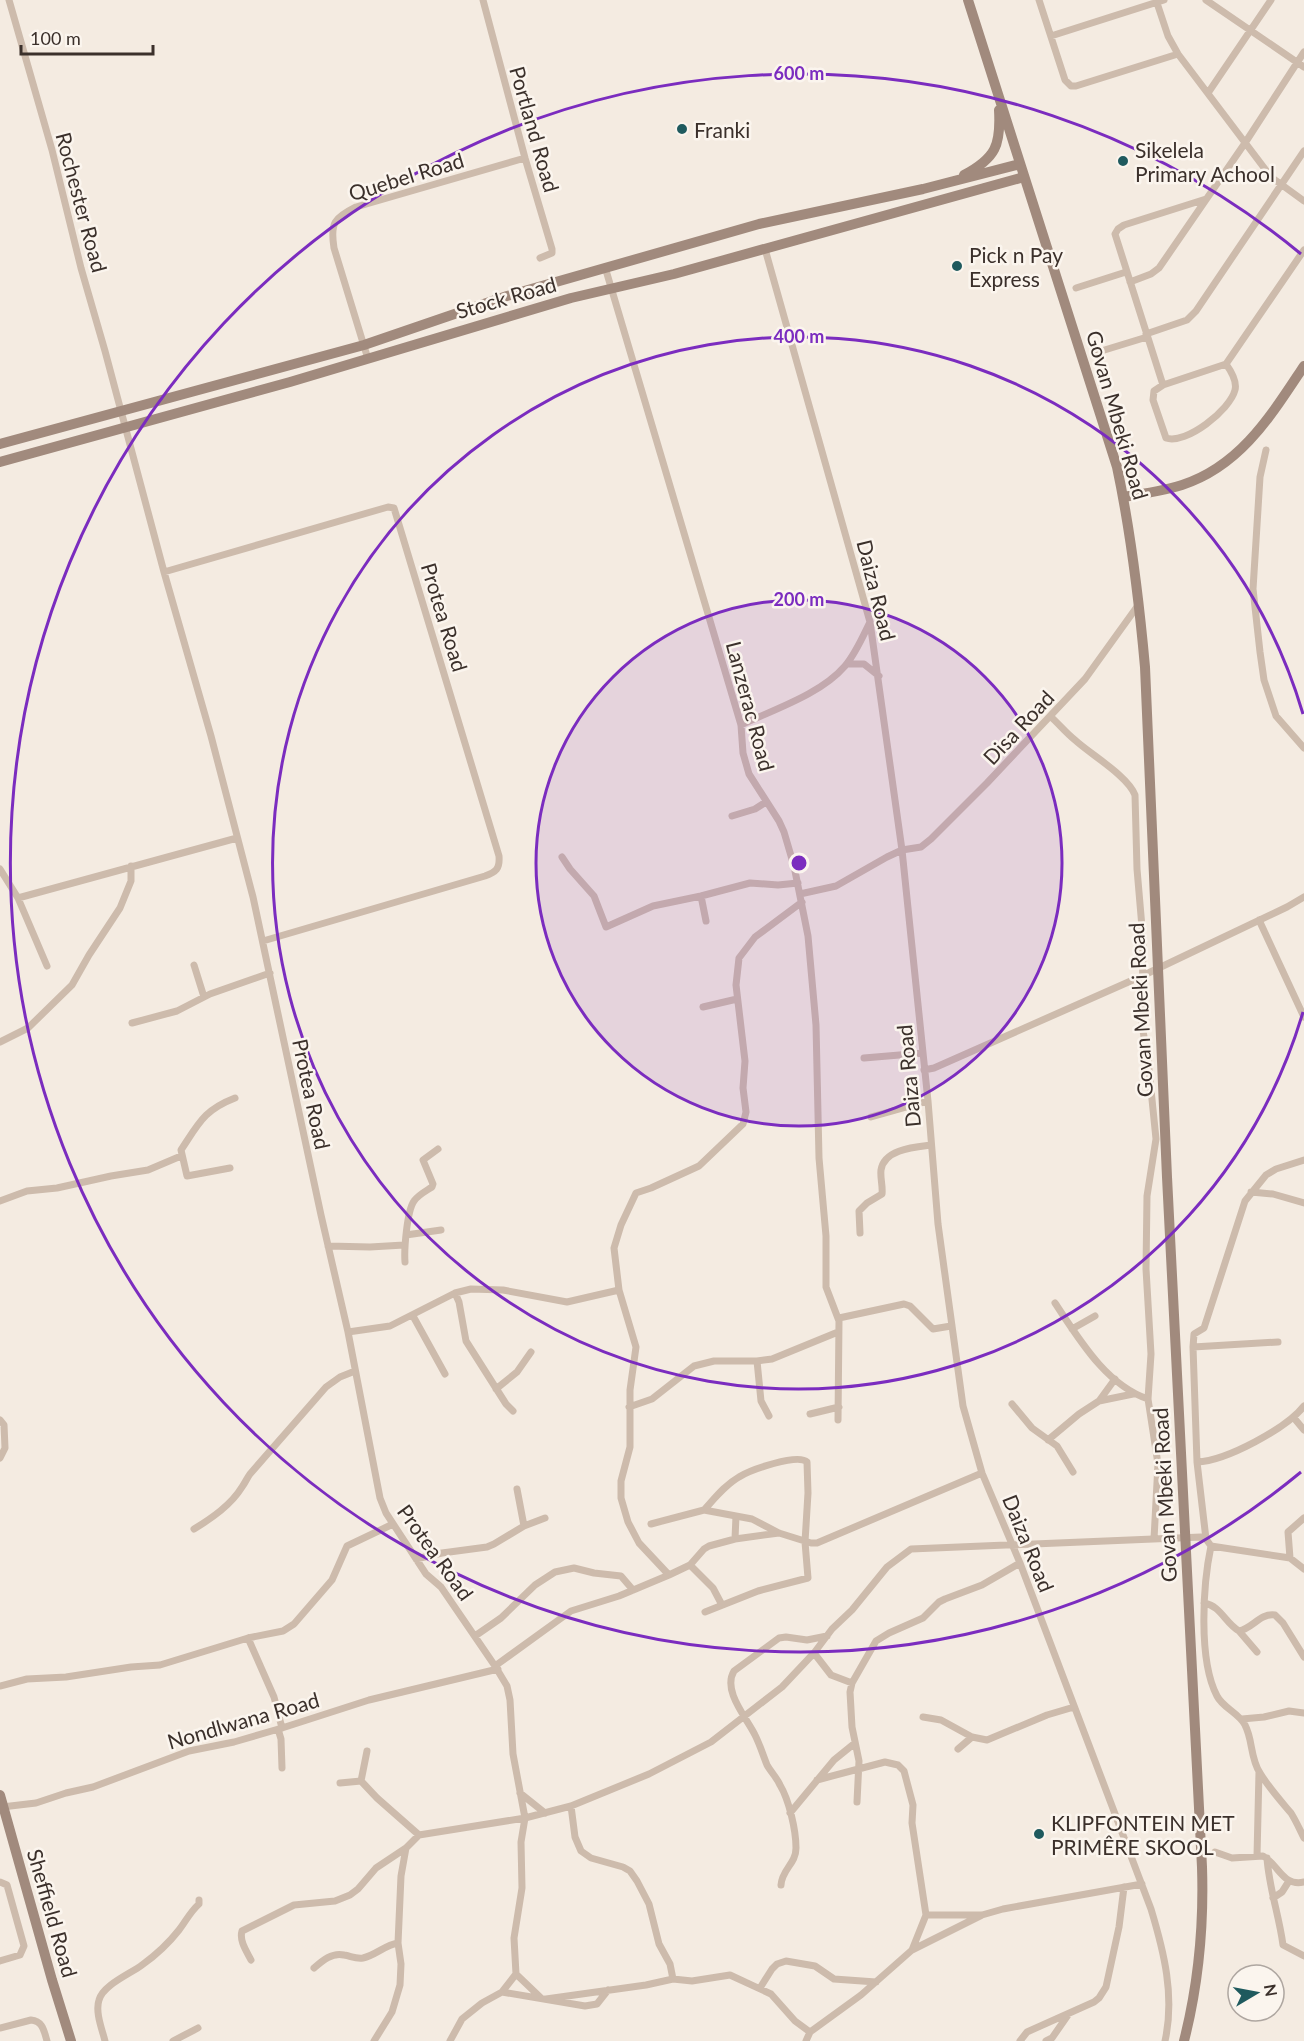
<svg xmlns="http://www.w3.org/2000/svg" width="1304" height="2041" viewBox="0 0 1304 2041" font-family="Lato,sans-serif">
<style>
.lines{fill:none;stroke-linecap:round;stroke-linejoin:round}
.street{stroke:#cdbbac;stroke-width:7}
.secondary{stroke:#a18a7d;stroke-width:10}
.ring{fill:none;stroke:#7b2cbf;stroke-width:3}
.poi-dot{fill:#1f5a5e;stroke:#fbf5ee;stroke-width:2}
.labels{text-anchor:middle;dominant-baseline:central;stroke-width:5;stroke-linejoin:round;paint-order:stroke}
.street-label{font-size:21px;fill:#3b302b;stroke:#fbf5ee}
.poi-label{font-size:21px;fill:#3b302b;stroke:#fbf5ee;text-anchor:start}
.centre{fill:#7b2cbf;stroke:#fbf5ee;stroke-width:3}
.ring-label{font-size:18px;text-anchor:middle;font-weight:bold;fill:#7b2cbf;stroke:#fbf5ee;stroke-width:5;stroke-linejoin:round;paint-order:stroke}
</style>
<rect width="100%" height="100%" fill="#f4ebe1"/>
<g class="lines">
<path class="street" d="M9 0 52 150 81 268 105 351 164 572 211 736 253 897 321 1215 348 1332 380 1498 386 1513 426 1574 441 1587 495 1666 507 1686 510 1700 513 1754 525 1818 521 1842 522 1888 514 1938 516 1974 502 1992 482 2003 462 2019 450 2041
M483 0 525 158 552 249V253L540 258
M1039 0 1065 80 1071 86H1076L1178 54
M1156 0 1168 36 1178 54 1271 177 1304 201
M1206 0 1304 67
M1051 36 1164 0
M1208 93 1271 0
M765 249 870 622 902 850 928 1101 938 1224 963 1406 982 1473 1020 1563 1151 1909C1164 1952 1175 1996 1165 2041
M605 267 741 725 743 753 749 774 779 821 784 832 794 866 808 936 816 1025 819 1158 826 1236V1287L839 1321 838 1420
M1130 282 1151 274 1159 268 1245 143 1304 52
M1076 288 1126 272
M1146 334 1187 320 1196 311 1304 151
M1098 352 1147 337
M368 359 334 248C330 223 334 218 356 207L525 158
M1226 364C1231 371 1237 382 1235 390 1230 410 1186 445 1166 438L1153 400 1154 391 1163 385 1226 364 1304 250
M1163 385 1115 234 1118 229 1124 225 1206 199
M1266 450 1260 477 1253 589 1260 652 1264 680 1276 716 1304 748
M164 572 388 507 394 508 499 856C500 869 496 872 485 876L263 941
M847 664H864L879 676
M1050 716C1059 724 1066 733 1075 740 1090 754 1128 776 1135 795L1137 869 1143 939 1142 1025 1148 1060 1156 1139 1147 1196 1146 1269 1151 1354 1148 1399 1158 1464 1154 1539
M741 725C775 709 821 694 845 666 856 653 863 636 870 622
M732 816 755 809 766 802
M562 857 570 869 594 896 606 927 653 906 701 896 750 883 778 885 798 883
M0 869 18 898 47 966
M800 894 836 886 887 857 902 850 921 847 931 839 987 783 1085 679 1139 604
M701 896 706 921
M18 898 237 838
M1259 920 1304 1017
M194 965 204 997
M703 1007 737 999
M132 1023 177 1011 210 994 270 973
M0 1042 28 1028 72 985 89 955 120 908 131 881V866
M864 1058 923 1053
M924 1070 934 1068 1142 976 1287 907 1304 897
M871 1117 928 1101
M230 1168 187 1176 181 1150C199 1123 204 1110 235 1098
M1251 1192 1273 1194 1304 1203
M0 1201 27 1191 57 1188 111 1176 148 1170 181 1156
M860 1233 859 1211 867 1203 882 1194C883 1186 880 1178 881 1170 884 1149 915 1147 931 1145
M406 1235 441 1230
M328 1246 370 1247 404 1245
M405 1262C404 1249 407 1211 414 1201 418 1195 426 1191 432 1187L433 1184 423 1160 438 1149
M455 1293 459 1302 466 1341 506 1404 513 1411
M1055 1303C1079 1339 1106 1385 1148 1399
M413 1316 445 1374
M839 1318 904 1304 910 1306 933 1329 951 1326
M1072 1329 1095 1316
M348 1332 390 1326 455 1293 471 1289 503 1290 567 1302 619 1290
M1193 1347 1278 1342
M757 1361 761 1401 769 1416
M496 1389 517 1372 531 1352
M1099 1401 1133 1394
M1012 1404 1032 1428 1057 1446 1073 1472
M629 1407 652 1399 694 1366 714 1361H757L772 1359 838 1332
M810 1414 839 1407
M1294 1418 1304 1430
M0 1420 4 1425 5 1448 0 1458
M1048 1440 1079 1414 1099 1401 1115 1379
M1197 1462C1226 1461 1287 1428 1304 1406
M517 1489 524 1526
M704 1510C715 1498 725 1485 739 1477 750 1470 798 1453 807 1462L808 1493 805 1542 808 1578 758 1591 705 1612
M651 1524 704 1510 752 1519 779 1533 811 1543H817L982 1473
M194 1529C212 1518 231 1505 242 1487 245 1483 247 1478 250 1474L326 1387 340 1377 355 1371
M735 1539 736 1516
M1206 1539 1197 1462 1193 1347 1194 1334 1204 1328 1245 1201 1266 1175 1276 1169 1304 1160
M1211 1546C1203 1584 1198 1660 1217 1696 1223 1708 1239 1713 1245 1725 1253 1740 1250 1758 1260 1773 1269 1788 1280 1800 1291 1813 1296 1821 1300 1830 1304 1838
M1290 1558 1288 1532 1304 1518
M416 1559 442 1553 487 1547 494 1544 524 1526 545 1518
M690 1565 713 1588 722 1605
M669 1575 639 1543 628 1522 621 1498V1481L630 1447V1390L636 1347 619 1290 614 1248 621 1225 636 1193 651 1188 699 1166 743 1124 746 1112 743 1088 745 1061 736 985 739 958 755 937 802 902
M1204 1603C1221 1606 1225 1623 1239 1631 1253 1628 1260 1613 1275 1615L1283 1623 1304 1657
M1239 1631 1257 1652
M475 1636 501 1618 535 1585 555 1572 574 1568 594 1573 621 1576 633 1590
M248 1638 274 1697 282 1728
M814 1653 831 1675 852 1683
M495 1666 571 1611 619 1596 669 1575 690 1565 704 1549 709 1546 735 1539 779 1533
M0 1686 27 1679 66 1677 131 1667 160 1665 248 1638 283 1631 294 1624 332 1580 347 1546 393 1524
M923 1717 941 1720 972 1737 987 1740 1047 1715 1074 1707
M1242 1719 1264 1717 1289 1711 1304 1713
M278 1729 281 1739 282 1768
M958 1749 972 1737
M817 1780 885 1762 898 1765 904 1771 913 1805 912 1823 926 1915 912 1950
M361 1781 377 1798 419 1835
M361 1781 367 1751
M340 1783 361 1781
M520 1793 545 1813
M857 1802 859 1761 852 1727 850 1692 852 1683 876 1641 889 1633 923 1618 939 1602 945 1599 982 1585 1020 1563
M571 1806 575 1837 581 1851 591 1858 623 1867 630 1871 637 1881 649 1904 659 1944 670 1964 673 1979
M2 1807 36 1803 66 1793 93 1787 189 1751 234 1742 282 1728 369 1700 498 1669
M790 1813 834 1760 855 1743
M1215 1852 1232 1858 1263 1856C1279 1865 1283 1887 1304 1882
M1257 1856 1259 1772
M1267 1858C1269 1888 1279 1915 1283 1945L1304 1956
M0 1882 7 1885 24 1946 20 1955 0 1961
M781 1885C782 1869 796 1864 796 1848 796 1830 789 1800 780 1785 777 1778 771 1772 767 1765 763 1755 760 1745 755 1735 747 1718 722 1691 734 1671L779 1638 786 1637 807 1640 827 1636
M1273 1898 1282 1892 1289 1881
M926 1915H981
M251 1960C247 1952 239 1941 242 1931L294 1905 335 1901 350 1895 358 1889 376 1868 406 1848
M314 1968C322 1961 332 1952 344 1955 351 1956 355 1959 363 1958 376 1955 385 1945 398 1943
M516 1974 540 1997
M760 1988 772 1969 777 1964 786 1961 815 1966 834 1979 876 1982
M502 1992 585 2006 597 2004 608 1990
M546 1999 646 1985 673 1979 692 1981 730 1975 771 1994 795 2021 810 2032
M0 2028 31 2020C43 2021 44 2031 47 2041
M810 2032 861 1995 912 1950 982 1915 1003 1909 1142 1884
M105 2041C102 2029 95 2012 99 2000 103 1985 130 1974 142 1965 156 1955 168 1944 179 1930 186 1921 190 1912 199 1904V1900
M173 2041 198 2028
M374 2041 392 2012 400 1985 401 1964 398 1943 401 1876 406 1848 419 1835 525 1818 571 1806 649 1774 711 1742 782 1687 814 1653 832 1629 852 1610 887 1567 911 1549 1201 1537 1206 1539 1211 1546 1290 1558 1304 1569
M806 2041 810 2032
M1020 2041 1027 2032 1094 2002 1099 1998 1106 1987 1119 1927 1124 1887
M1046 2041 1052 2038 1068 2015"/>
<path class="secondary" d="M968 0 1117 467C1131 533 1139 600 1145 667L1167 1177 1202 1867C1204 1928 1199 1982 1184 2041
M964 175C996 158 1001 145 999 110
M0 444 364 345 507 296 759 224 923 189 1020 164
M0 462 290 382 571 298 674 274 1024 177
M1123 497C1143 494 1163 491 1182 485 1241 466 1272 414 1304 366
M0 1795 52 1980 71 2041"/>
</g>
<circle cx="799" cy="863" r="263" fill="#7b2cbf" fill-opacity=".12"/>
<g class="ring">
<circle cx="799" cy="863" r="263"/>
<path d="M1303 1012A526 526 0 1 1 1303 714"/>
<path d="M1301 1472A789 789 0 1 1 1301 254"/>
</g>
<g class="poi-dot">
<circle cx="682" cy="129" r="6"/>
<circle cx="1123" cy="161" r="6"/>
<circle cx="957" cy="266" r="6"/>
<circle cx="1039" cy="1834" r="6"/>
</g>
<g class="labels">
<g class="street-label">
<text transform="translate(535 129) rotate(74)">Portland Road</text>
<text transform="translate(406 176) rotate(-17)">Quebel Road</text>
<text transform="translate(82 202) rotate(75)">Rochester Road</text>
<text transform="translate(506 297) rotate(-16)">Stock Road</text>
<text transform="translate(1118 415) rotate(74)">Govan Mbeki Road</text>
<text transform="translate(877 590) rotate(76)">Daiza Road</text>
<text transform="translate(445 617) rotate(73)">Protea Road</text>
<text transform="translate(751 706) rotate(75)">Lanzerac Road</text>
<text transform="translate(1018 727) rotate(-47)">Disa Road</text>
<text transform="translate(1140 1010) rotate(-93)">Govan Mbeki Road</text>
<text transform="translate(908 1076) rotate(-95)">Daiza Road</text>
<text transform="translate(312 1094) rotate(78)">Protea Road</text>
<text transform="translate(1164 1495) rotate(-93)">Govan Mbeki Road</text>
<text transform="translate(1029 1543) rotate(68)">Daiza Road</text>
<text transform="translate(436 1552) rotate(54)">Protea Road</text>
<text transform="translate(243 1720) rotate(-16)">Nondlwana Road</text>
<text transform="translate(53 1913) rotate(74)">Sheffield Road</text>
</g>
<g class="poi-label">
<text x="694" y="129">Franki</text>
<text x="1135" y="149">Sikelela<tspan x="1135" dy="24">Primary Achool</tspan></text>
<text x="969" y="254">Pick n Pay<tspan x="969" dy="24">Express</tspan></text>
<text x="1051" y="1822">KLIPFONTEIN MET<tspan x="1051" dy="24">PRIMÊRE SKOOL</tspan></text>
</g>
</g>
<circle cx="799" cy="863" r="9" class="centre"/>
<g class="ring-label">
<text x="799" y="80">600 m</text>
<text x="799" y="343">400 m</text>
<text x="799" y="606">200 m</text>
</g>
<g transform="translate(1256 1993) rotate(80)"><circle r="28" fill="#fbf5ee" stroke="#aea6a0" stroke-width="1.5"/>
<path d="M0-4.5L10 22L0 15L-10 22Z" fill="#1f5a5e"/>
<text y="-9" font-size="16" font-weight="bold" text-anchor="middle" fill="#3b302b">N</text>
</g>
<path d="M21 45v9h132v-9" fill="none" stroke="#3b302b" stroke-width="3"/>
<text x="30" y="45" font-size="18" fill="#3b302b" stroke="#fbf5ee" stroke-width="4.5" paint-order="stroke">100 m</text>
</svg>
